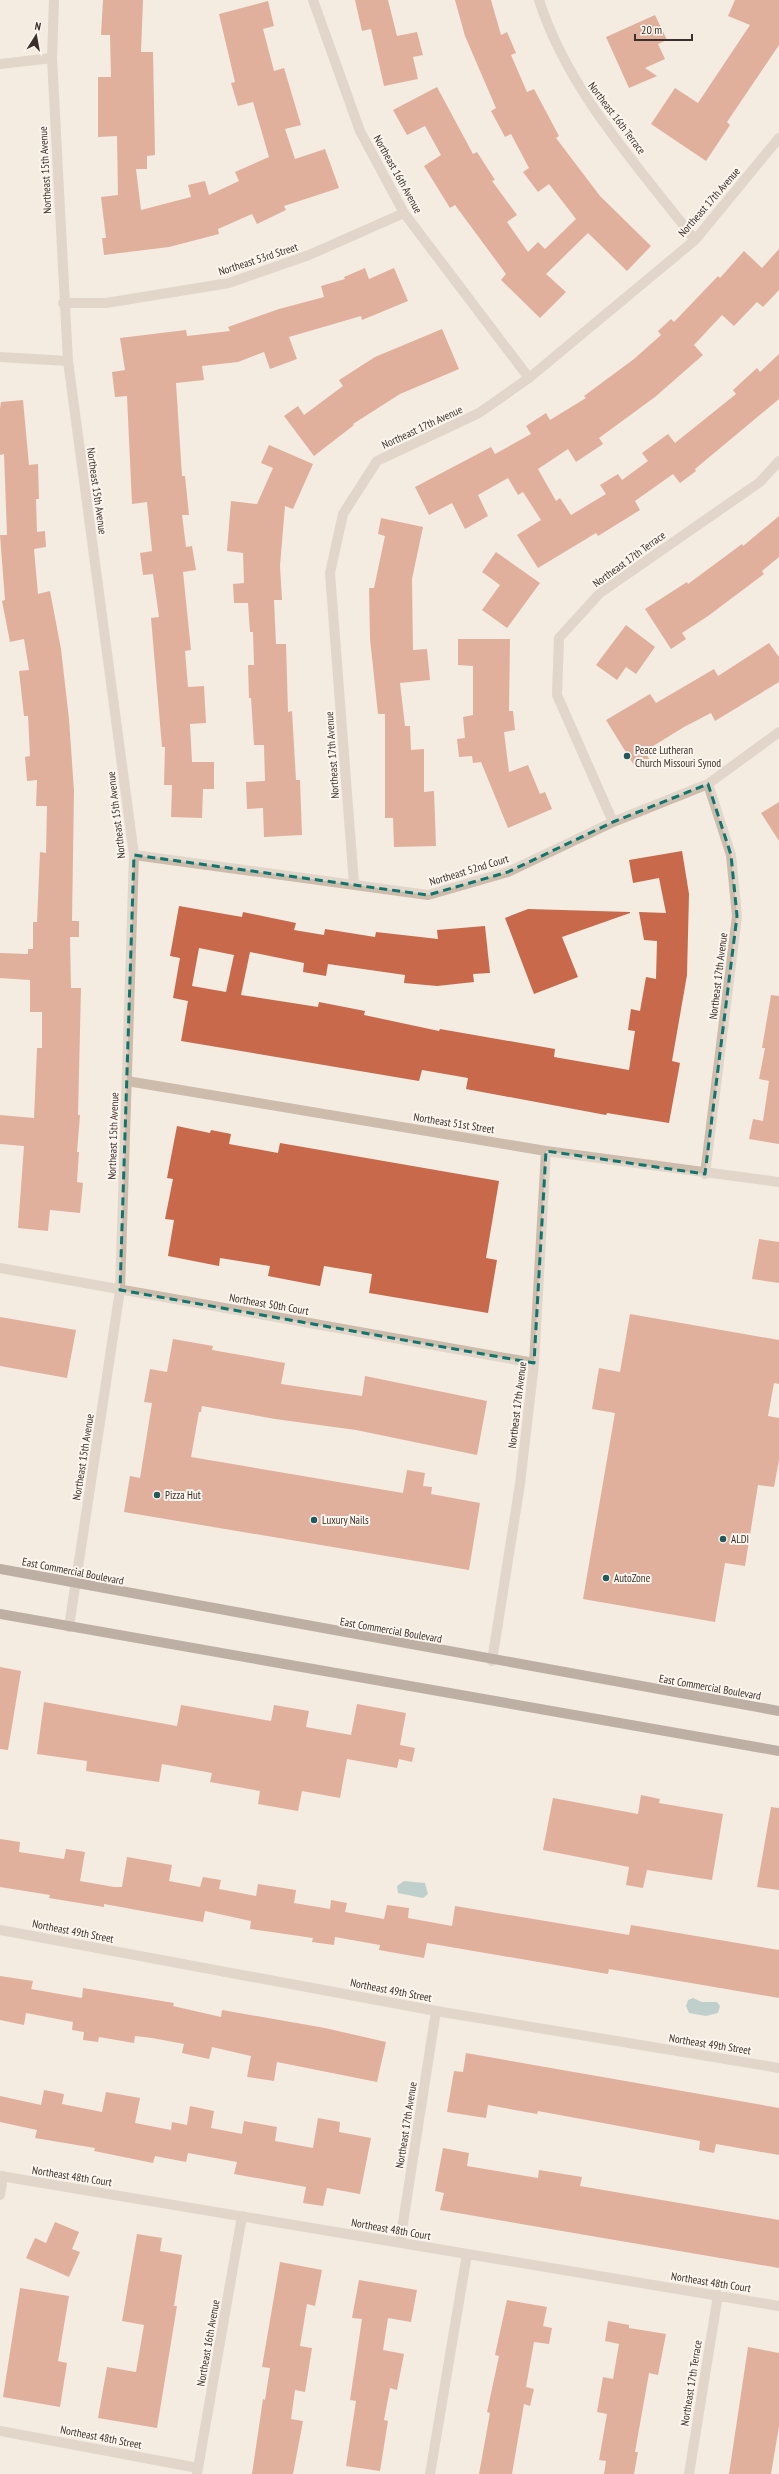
<svg xmlns="http://www.w3.org/2000/svg" width="779" height="2474" viewBox="0 0 779 2474" font-family="'PT Sans Narrow',sans-serif">
<style>
.water{fill:#7fb0b2}
.building{fill:#c8694b;fill-rule:evenodd}
.lines{fill:none;stroke-linecap:round;stroke-linejoin:round}
.minor{stroke:#cdbbac;stroke-width:10}
.primary{stroke:#7d675c;stroke-width:10}
.marked{fill:none;stroke:#0f766e;stroke-width:3;stroke-dasharray:8 5;stroke-linejoin:round}
.poi-dot{fill:#1f5a5e;stroke:#fbf5ee;stroke-width:1.5}
.labels{text-anchor:middle;dominant-baseline:central;stroke-width:4;stroke-linejoin:round;paint-order:stroke}
.street-label{font-size:11px;fill:#3b302b;stroke:#fbf5ee}
.poi-label{font-size:11px;fill:#3b302b;stroke:#fbf5ee;text-anchor:start}
</style>
<rect width="100%" height="100%" fill="#f4ebe1"/>
<path class="water" d="M404 1881 425 1883 428 1894 423 1898 398 1893 397 1886Z
M693 1998 702 2002H717L720 2006 718 2013 706 2016 689 2013 686 2006 688 2000Z"/>
<path class="building" d="M103 0H143L141 52H153L155 155 147 156V169H136L141 210 191 197 188 185 205 181 209 195 239 181 235 172 269 157 253 102 238 106 231 83 235 82 219 14 268 1 274 26 263 29 274 71 284 68 301 125 285 129 295 159 325 149 339 188 284 206 286 210 257 224 252 214 218 229 219 234 169 247 104 255 102 238H106L101 197 118 195 117 136 98 137V77H111L110 35H101Z
M355 0H388L397 36 417 32 423 55 413 57 418 79 384 86 371 29 362 31Z
M455 0H491L501 35 507 32 516 53 511 55 527 92 534 89 559 136 556 138 600 196 651 246 627 271 588 233 546 274 566 292 540 318 501 280 506 274 455 205 450 208 424 166 441 155 425 126 407 135 393 110 437 87 473 154 477 152 495 180 492 181 517 215 507 222 528 252 538 242 545 249 576 219 549 184 538 192 523 172 529 168 511 134 505 137 491 111 496 108 465 36Z
M735 0H779V45L727 122 730 125 706 161 651 124 675 88 698 103 750 25 728 16Z
M655 15 667 40 658 44 665 59 645 68 657 76 629 88 606 37Z
M779 249V290L763 307 757 302 734 326 722 315 694 345 703 355 655 397 599 438 603 444 576 462 568 449 538 469 556 501 560 498 571 515 606 494 600 485 618 474 622 480 648 461 642 453 668 434 675 443 736 394 733 390 757 368 760 372 779 354V399L695 469 696 471 680 483 673 474 635 501 640 510 598 536 596 533 538 568 517 535 541 520 523 492 518 495 508 478 478 495 488 516 465 529 452 503 429 515 415 487 491 447 495 454 531 434 526 426 546 413 550 420 586 398 584 396 634 359 661 335 658 331 671 319 674 322 718 276 720 278 744 251 762 268Z
M365 268 369 279 394 268 408 301 362 320 361 316 289 337 297 359 270 369 264 352 238 362 202 366 204 380 176 383 182 476H185L189 515H182L186 547 192 546 196 570 183 572 191 650 185 651 188 687 204 686 206 723 190 724 192 762H214V789H203L202 818 171 817 172 785H164L165 747H162L151 618 159 617 153 574 143 575 140 553 152 551 147 502 132 504 127 396 115 397 112 372 125 370 120 338 186 330 187 336 230 331 228 327 279 309 324 297 321 286 345 279 344 277Z
M442 329 459 369 400 394 353 424 354 425 314 456 284 416 298 406 304 415 343 386 339 380 375 357Z
M23 400 29 465 38 464 39 499H36L37 532 45 531 46 547 34 549 38 594 50 591 61 649 69 719 74 791 72 921H79V937H70L71 988H81L78 1115H80L77 1152H79L77 1182 83 1183 80 1213 50 1210 48 1231 18 1228 24 1146 0 1144V1115L34 1118 37 1048H42V1012H30V980L0 978V953L28 954V949H33V922H37L40 852 46 853 47 806H36L37 780 27 781 25 757 30 756 28 716H24L19 671 29 670 24 639 10 642 2 601 5 600 0 535H7L4 454 0 455V409L1 402Z
M269 445 313 464 293 509 285 506 280 566 282 600H274L276 644H286L288 712 292 711 296 780H300L302 835 264 837 263 808 247 809 246 782 265 781 264 745H254L251 698H249L248 665H254L253 632H250L248 603H234L233 584 244 583 243 553 227 551 231 501 257 504 273 468 261 463Z
M779 516V557L762 571 764 574 708 616 682 633 686 639 671 649 645 609 687 582 688 584 742 544 743 546Z
M381 518 423 527 412 579 413 650 427 649 430 680 400 683 405 726H410L411 750 424 749V792L434 791 436 846 394 847 393 818H385V714H378L370 639 369 588H374L385 536 378 534Z
M496 552 540 583 507 628 482 610 500 585 482 572Z
M626 625 655 647 636 674 626 667 617 680 596 665Z
M458 639H510L509 711H513L515 730 504 732 509 772 528 765 540 794 545 792 552 809 508 828 481 762 473 763 472 756 459 757 457 739 465 738 463 717 473 715V666L458 665Z
M769 643 779 657V682L715 721 711 713 684 727 645 751 649 759 635 767 606 720 650 694 656 703 714 669 718 676Z
M779 802V841L761 813Z
M682 851 689 894 687 975 672 1061 680 1063 669 1123 607 1113 606 1115 466 1089 468 1078 422 1070 419 1081 181 1041 188 1001 173 998 180 958 170 956 179 906 242 917 243 912 296 923 294 930 324 935 325 929 375 937 376 932 438 939 437 930 485 926 490 973 473 974 474 982 437 986 404 983 405 975 328 964 326 976 303 972 304 963 250 952 241 995 318 1007 319 1002 365 1011 364 1015 439 1031 440 1029 555 1049 554 1057 629 1070 635 1031 628 1030 631 1009 640 1011 646 977 656 979 657 941 644 940 639 912 666 913 659 878 633 883 629 860ZM199 948 234 955 226 992 192 986Z
M528 909 630 912V913L562 937 578 977 534 994 505 918Z
M771 995 779 996V1144L749 1139 753 1119 763 1121 769 1081 759 1079 765 1048H762Z
M177 1126 210 1133 211 1130 231 1134 229 1144 278 1153 280 1143 499 1181 486 1258 497 1260 488 1313 369 1293 372 1274 324 1266 320 1286 268 1276 270 1266 220 1258 219 1266 168 1256 174 1220 165 1219 173 1179 167 1178Z
M759 1239 779 1242V1283L752 1279Z
M630 1314 779 1340V1384L774 1383 768 1416 779 1418V1460L774 1487 758 1485 745 1566 725 1563 715 1622 583 1599 615 1413 592 1409 599 1368 620 1372Z
M0 1317 76 1330 67 1378 0 1366Z
M173 1339 213 1346 212 1350 285 1363 281 1384 362 1396 365 1376 487 1401 477 1455 356 1430 275 1419 202 1406 201 1412H199L191 1457 403 1493 407 1470 425 1473 423 1486 432 1487 431 1494 480 1503 469 1570 124 1512 130 1476 140 1478 152 1403 144 1402 150 1369 167 1372Z
M0 1667 21 1671 8 1750 0 1749Z
M44 1702 177 1726 181 1705 271 1721 274 1705 309 1711 306 1727 351 1735 357 1704 406 1713 400 1745 415 1748 412 1762 399 1759 397 1768 347 1759 340 1798 302 1791 298 1811 258 1804 260 1791 210 1782 212 1773 162 1764 159 1782 86 1771 87 1761 37 1754Z
M641 1795 660 1799 659 1803 723 1814 712 1880 647 1870 643 1888 626 1885 629 1867 543 1850 553 1798 638 1814Z
M771 1807 779 1808V1890L757 1887Z
M0 1839 20 1842 19 1852 64 1859 66 1849 85 1852 80 1881 114 1887H122L127 1857 172 1865 169 1881 200 1887 203 1877 221 1880 219 1889 256 1896 258 1884 296 1890 294 1903 330 1909 331 1900 347 1903 345 1912 384 1919 387 1905 409 1908 408 1918 452 1926 455 1906 629 1935 631 1925 779 1950V1998L609 1969 608 1974 427 1943 424 1958 379 1950 380 1945 335 1937 334 1945 312 1942 313 1938 250 1929 251 1921 205 1911 203 1922 104 1904V1907L49 1898 50 1895 0 1887Z
M0 1976 33 1981 31 1989 82 1998 83 1988 174 2003 173 2006 221 2017 222 2010 325 2028 386 2042 377 2082 277 2062 274 2081 247 2077 251 2056 212 2047 209 2059 182 2053 184 2044 152 2038 135 2036 134 2043 99 2037 98 2042 83 2040 84 2032 72 2030 73 2022 26 2013 24 2025 0 2020Z
M466 2053 779 2108V2155L716 2144 714 2153 699 2150 700 2141 538 2111 537 2114 488 2105 486 2118 447 2112 454 2071 463 2072Z
M44 2090 64 2094 62 2104 102 2112 106 2092 140 2098 135 2123 171 2130 172 2122 187 2125 190 2106 214 2111 211 2128 242 2134 244 2121 277 2127 275 2141 313 2148 318 2118 340 2122 339 2132 371 2138 360 2194 327 2188 323 2206 303 2203 306 2187 234 2174 237 2162 188 2153 186 2162 155 2156 153 2163 94 2151 95 2148 35 2138 37 2130 0 2122V2096L41 2105Z
M443 2148 469 2153 467 2166 538 2178 539 2170 582 2177 580 2186 779 2220V2268L440 2210 444 2193 435 2191Z
M55 2222 79 2232 72 2249 80 2252 69 2277 26 2258 35 2238 46 2243Z
M137 2234 162 2238 160 2251 182 2255 174 2306H177L157 2428 98 2418 107 2367 136 2372 144 2325 122 2321Z
M280 2262 322 2270 315 2306 307 2304 300 2346 312 2348 305 2392 295 2390 291 2419 303 2421 293 2474H252L263 2399 265 2400 270 2368 262 2367Z
M359 2280 417 2290 411 2322 388 2318 383 2350 404 2354 397 2390 390 2388 384 2420 388 2421 380 2471 346 2466 356 2401 350 2400 362 2319 352 2318Z
M20 2288 69 2296 58 2361 67 2363 60 2407 3 2397Z
M507 2300 547 2307 543 2326 552 2328 549 2344 534 2342 526 2387 534 2389 530 2406 524 2404 512 2474H479L490 2413 487 2412 499 2356 495 2355Z
M608 2321 629 2325V2328L666 2334 658 2375 649 2373 635 2452H638L634 2474H604L606 2461 599 2460 607 2414 597 2412 603 2377 613 2379 619 2344 605 2341Z
M748 2347 779 2353V2426L771 2474H729Z"/>
<g class="lines">
<path class="minor" d="M54 0 52 58 68 361 134 855 120 1290 69 1627
M313 0 360 131 404 213 529 378
M539 0C568 91 637 165 695 240
M0 64 52 58
M63 303H106L229 283 309 255 404 213
M0 357 68 361
M613 822 557 695 559 638 600 593 760 482 779 461
M134 855 428 895 508 872 613 822 708 784 779 732
M354 884 330 573 343 514 377 461 479 413 529 378 695 240 779 138
M127 1081 546 1151 779 1182
M705 1174 737 916 731 855 708 784
M0 1268 534 1363
M492 1661 520 1484 534 1363 546 1151
M0 1930 436 2011 779 2068
M0 2176 779 2306
M0 2195 3 2176
M400 2242 436 2011
M0 2431 198 2468
M197 2474 242 2216
M430 2474 467 2254
M689 2474 718 2295"/>
<path class="primary" d="M0 1569 779 1711
M0 1614 779 1751"/>
</g>
<path d="M0 0H779V2474H0ZM708 784 731 855 737 916 705 1174 546 1151 534 1363 120 1290 134 855 428 895 508 872 613 822Z" fill="#f4ebe1" fill-opacity=".55" fill-rule="evenodd"/>
<path class="marked" d="M708 784 731 855 737 916 705 1174 546 1151 534 1363 120 1290 134 855 428 895 508 872 613 822Z"/>
<g class="poi-dot">
<circle cx="627" cy="756" r="4"/>
<circle cx="157" cy="1495" r="4"/>
<circle cx="314" cy="1520" r="4"/>
<circle cx="723" cy="1539" r="4"/>
<circle cx="606" cy="1578" r="4"/>
</g>
<g class="labels">
<g class="street-label">
<text transform="translate(617 118) rotate(53)">Northeast 16th Terrace</text>
<text transform="translate(45 170) rotate(-93)">Northeast 15th Avenue</text>
<text transform="translate(398 174) rotate(61)">Northeast 16th Avenue</text>
<text transform="translate(709 202) rotate(-49)">Northeast 17th Avenue</text>
<text transform="translate(258 259) rotate(-18)">Northeast 53rd Street</text>
<text transform="translate(422 427) rotate(-25)">Northeast 17th Avenue</text>
<text transform="translate(97 491) rotate(82)">Northeast 15th Avenue</text>
<text transform="translate(629 559) rotate(-36)">Northeast 17th Terrace</text>
<text transform="translate(332 755) rotate(-94)">Northeast 17th Avenue</text>
<text transform="translate(116 815) rotate(-97)">Northeast 15th Avenue</text>
<text transform="translate(469 870) rotate(-17)">Northeast 52nd Court</text>
<text transform="translate(718 976) rotate(-83)">Northeast 17th Avenue</text>
<text transform="translate(454 1123) rotate(9)">Northeast 51st Street</text>
<text transform="translate(113 1136) rotate(-88)">Northeast 15th Avenue</text>
<text transform="translate(269 1304) rotate(10)">Northeast 50th Court</text>
<text transform="translate(517 1405) rotate(-83)">Northeast 17th Avenue</text>
<text transform="translate(83 1457) rotate(-81)">Northeast 15th Avenue</text>
<text transform="translate(73 1571) rotate(11)">East Commercial Boulevard</text>
<text transform="translate(391 1630) rotate(10)">East Commercial Boulevard</text>
<text transform="translate(710 1687) rotate(10)">East Commercial Boulevard</text>
<text transform="translate(73 1931) rotate(11)">Northeast 49th Street</text>
<text transform="translate(391 1990) rotate(11)">Northeast 49th Street</text>
<text transform="translate(710 2044) rotate(9)">Northeast 49th Street</text>
<text transform="translate(406 2125) rotate(-81)">Northeast 17th Avenue</text>
<text transform="translate(72 2176) rotate(9)">Northeast 48th Court</text>
<text transform="translate(391 2229) rotate(10)">Northeast 48th Court</text>
<text transform="translate(711 2282) rotate(9)">Northeast 48th Court</text>
<text transform="translate(208 2343) rotate(-80)">Northeast 16th Avenue</text>
<text transform="translate(691 2383) rotate(-81)">Northeast 17th Terrace</text>
<text transform="translate(101 2437) rotate(11)">Northeast 48th Street</text>
</g>
<g class="poi-label">
<text x="635" y="750">Peace Lutheran<tspan x="635" dy="13">Church Missouri Synod</tspan></text>
<text x="165" y="1495">Pizza Hut</text>
<text x="322" y="1520">Luxury Nails</text>
<text x="731" y="1539">ALDI</text>
<text x="614" y="1578">AutoZone</text>
</g>
</g>
<g transform="translate(36 36) rotate(11)" stroke="#fbf5ee" stroke-width="3" paint-order="stroke">
<path d="M0-3L7 15L0 10L-7 15Z" fill="#3b302b"/>
<text y="-6" font-size="11" font-weight="bold" text-anchor="middle" fill="#3b302b">N</text>
</g>
<path d="M635 34v6h57v-6" fill="none" stroke="#3b302b" stroke-width="2"/>
<text x="641" y="34" font-size="12" fill="#3b302b" stroke="#fbf5ee" stroke-width="3" paint-order="stroke">20 m</text>
</svg>
